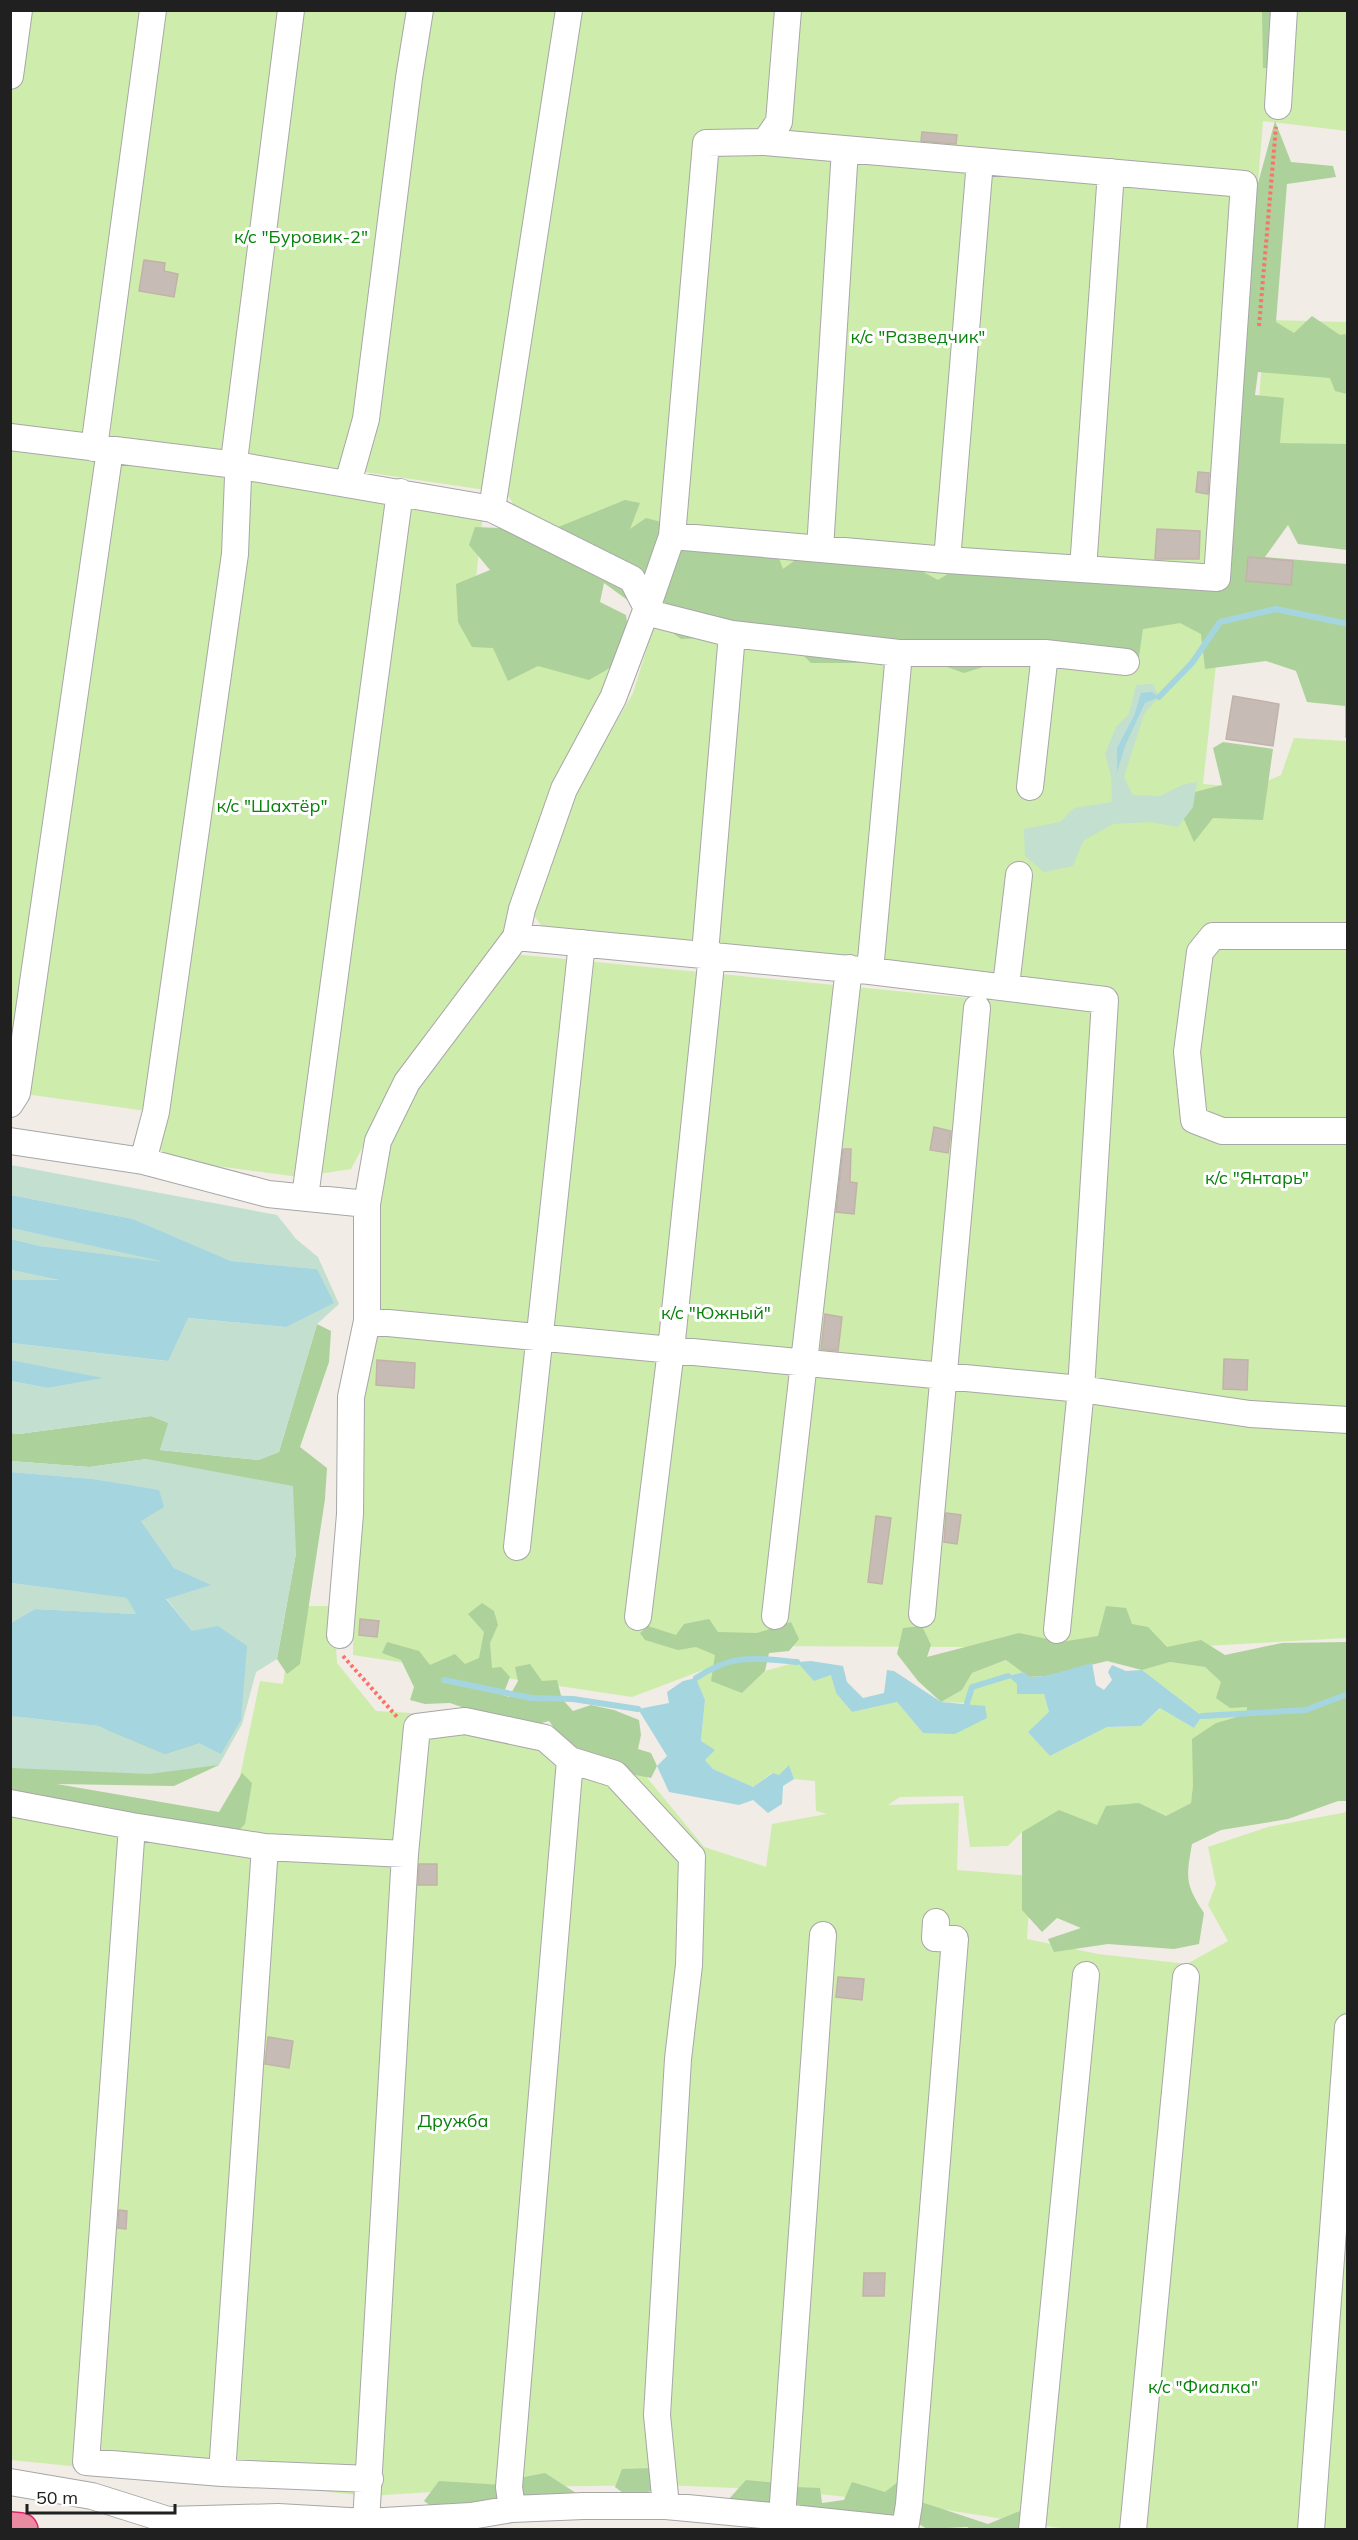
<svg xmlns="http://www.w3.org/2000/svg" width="1358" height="2540" viewBox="0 0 1358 2540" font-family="Mulish,sans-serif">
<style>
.grass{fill:#ceecab}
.forest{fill:#add19a}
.wetland{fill:#c2dfd0;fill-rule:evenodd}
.water{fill:#a5d5df}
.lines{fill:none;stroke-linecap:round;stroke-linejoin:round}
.stream{stroke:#a5d5df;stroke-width:6}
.building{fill:#c6bcb5;stroke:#c3b2a8;stroke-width:1.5}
.minor-casing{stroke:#a7a7a7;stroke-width:28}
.highway-casing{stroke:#e0226d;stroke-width:36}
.path{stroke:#fd716a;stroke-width:4;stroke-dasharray:3 3;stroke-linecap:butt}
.minor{stroke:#fff;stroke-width:26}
.highway{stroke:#e98ca2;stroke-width:33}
.labels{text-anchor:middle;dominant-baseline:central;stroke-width:6;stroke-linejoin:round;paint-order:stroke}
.park-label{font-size:18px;fill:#09830c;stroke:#fff}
</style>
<rect width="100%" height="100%" fill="#f1ece6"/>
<path class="grass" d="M11 11H1347V131L1263 121 1227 564 1203 784 1251 788 1281 775 1294 738 1347 741V1638L1169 1648 766 1646 742 1693 765 1671 797 1662 817 1680 831 1674 836 1693 852 1712 897 1702 923 1733 967 1703 941 1702 962 1690 972 1673 1007 1660 1024 1672 1008 1676 1044 1694 1049 1712 1050 1756 1107 1727 1141 1726 1161 1708 1194 1728 1202 1716 1142 1670 1170 1662 1205 1667 1247 1706V1714L1216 1723 1193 1785 1191 1803 1166 1816 1139 1803 1097 1826 1022 1832 1008 1846 970 1847 963 1796 900 1797 888 1805 959 1803 957 1870 1031 1876 1027 1939 1098 1954 1187 1964 1228 1941 1208 1905 1216 1884 1208 1847 1268 1827 1347 1812V2529H1066L909 2504 784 2490 665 2485 509 2487 369 2496 11 2460V1794L230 1824 260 1681 283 1684 294 1606H334L337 1663 376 1711 411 1713 476 1712 626 1752 704 1847 766 1867 772 1824 827 1814 816 1811 815 1781 794 1779 789 1765 779 1776 772 1773 753 1787 713 1769 705 1760 701 1742 705 1700 696 1678 711 1667 632 1697 353 1655 358 1395 377 1192 397 1117 513 954 1115 1012 1117 994 543 928 530 910 568 804 633 693 676 554 582 538 520 514 506 493 235 453 11 424Z
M1265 320 1347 322V445L1256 442Z
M11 448 399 498 483 514 470 632 616 672 503 935 398 1080 351 1169 299 1177 186 1162 158 1150 161 1113 11 1092Z"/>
<path class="forest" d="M1262 11H1279L1275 68H1263Z
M1275 121 1291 162 1333 166 1336 177 1287 184 1276 322 1294 333 1312 316 1340 335 1347 334V394L1335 391 1330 378 1258 372 1255 395 1284 398 1280 443 1347 444V550L1298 544 1288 525 1265 557 1347 564 1348 737 1345 738V706L1307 702 1296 671 1266 661 1205 669 1201 634 1180 623 1143 629 1138 663 1045 647 964 673 888 646 869 663H811L783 635 681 639 604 583 600 602 626 615 629 637 622 661 589 680 538 666 508 681 493 648 472 647 458 622 456 584 490 570 469 545 475 527 551 530 625 500 640 503 630 529 646 518 777 553 783 569 806 552 875 567 901 560 938 580 956 569 1197 590 1231 575 1248 220Z
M1223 742 1273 749 1263 820 1213 818 1194 842 1183 817 1195 792 1222 785 1213 748Z
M317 1324 331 1331 329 1362 300 1447 327 1468 325 1499 300 1664 287 1674 277 1659 296 1553 147 1459 89 1467 11 1461V1433L19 1434 151 1416 169 1423 160 1450 258 1460 279 1452Z
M482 1603 494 1611 498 1625 490 1643 492 1668 501 1667 510 1677 503 1695 509 1697 518 1681 515 1667 530 1664 542 1681 557 1680 562 1699 573 1711 591 1705 614 1710 639 1720 641 1735 638 1749 651 1753 657 1766 651 1778 625 1773 574 1756 549 1721 522 1728 450 1703 425 1704 410 1700 414 1687 401 1660 382 1653 387 1642 419 1651 430 1665 455 1654 465 1664 479 1658 484 1632 468 1614Z
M1106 1606 1126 1608 1132 1624 1148 1627 1167 1647 1201 1640 1225 1655 1282 1643 1347 1642V1801H1338L1288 1819 1221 1830 1192 1844C1186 1878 1185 1884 1204 1913L1199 1944 1174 1949 1108 1944 1054 1952 1048 1939 1081 1928 1057 1918 1042 1932 1022 1910V1832L1059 1810 1097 1825 1106 1806 1139 1803 1166 1816 1191 1803 1193 1785 1192 1739 1216 1723 1247 1714V1707L1230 1708 1216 1698 1221 1682 1205 1667 1170 1662 1142 1670 1107 1661 1046 1676 1029 1677 1006 1660 972 1673 962 1690 941 1702 918 1681 897 1654 903 1628 922 1626 931 1645 927 1657 1019 1633 1061 1642 1098 1636Z
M709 1619 718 1632 757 1633 791 1622 799 1639 789 1651 769 1653 765 1671 742 1693 711 1681 715 1655 696 1647 678 1650 645 1640 640 1633 648 1626 676 1635 684 1624Z
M11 1716 199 1743 219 1765 174 1786 57 1784 219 1812 242 1773 252 1783 245 1824 235 1834 11 1805Z
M654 2468 655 2489 631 2499 615 2487 622 2469Z
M545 2473 576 2493 533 2499 518 2495 519 2478Z
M903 2478 893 2516 811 2514 790 2500 795 2487 820 2488 822 2503 844 2500 852 2482 885 2492Z
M746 2480 778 2483 775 2505 728 2500Z
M439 2481 503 2485 499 2499 434 2508 424 2501Z
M918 2501 988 2524 1025 2509 1026 2529 973 2530 967 2527 927 2529 907 2517Z"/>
<path class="wetland" d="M1153 684 1159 697 1144 714 1124 777 1133 795 1160 796 1182 785 1197 782 1193 807 1178 827 1150 822 1113 824 1083 841 1073 866 1044 872 1025 856 1024 829 1060 822 1074 808 1112 802 1111 776 1105 754 1116 727 1129 714 1136 685ZM1141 694 1158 697 1145 703 1125 746 1118 769Z
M11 1165 277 1215 296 1239 318 1257 339 1304 317 1324 279 1452 259 1460 160 1450 168 1423 151 1416 19 1434 11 1433V1381L48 1388 101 1378 11 1360V1343L167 1361 187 1318 286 1327 317 1269 231 1261 133 1219 11 1195Z
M11 1228 176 1264 40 1246 11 1239Z
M11 1270 63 1281 11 1280Z
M147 1459 293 1486 296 1553 277 1659 256 1672 242 1724 219 1765 149 1774 11 1768V1716L98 1726 165 1754 199 1743 192 1631 166 1598 210 1585 174 1568 141 1521 159 1491 93 1479 11 1472V1461L89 1467Z
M11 1583 128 1598 136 1614 35 1609 11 1623Z"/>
<path class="water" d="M1152 692 1159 697 1145 703 1125 746 1117 772V748L1134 716 1141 693Z
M11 1195 133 1219 231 1261 317 1269 334 1303 286 1327 188 1318 168 1361 11 1343V1280H59L11 1270V1239L40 1246 165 1262 11 1228Z
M10 1360H11L103 1378 48 1388 11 1381Z
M11 1472 93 1479 159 1490 164 1507 141 1521 174 1568 211 1585 166 1599 192 1631 218 1626 247 1646 241 1720 221 1754 199 1743 165 1754 98 1726 11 1716V1623L35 1609 136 1614 127 1598 11 1583Z
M811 1661 843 1666 847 1682 863 1698 884 1693 887 1670 894 1671 941 1702 985 1706 987 1718 955 1734 923 1733 897 1702 852 1712 836 1693 831 1675 814 1681 797 1662Z
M1092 1663 1096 1685 1104 1690 1112 1680 1108 1672 1112 1665 1126 1671 1142 1670 1202 1716 1194 1728 1160 1708 1141 1726 1107 1727 1050 1756 1028 1732 1049 1712 1044 1694H1017V1684L1008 1676 1024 1672 1029 1677 1046 1676Z
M696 1678 705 1700 701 1741 715 1750 705 1760 713 1769 753 1787 773 1773 779 1775 789 1765 794 1779 783 1786 782 1804 768 1813 753 1800 739 1805 669 1792 657 1766 667 1756 638 1709 669 1703 667 1692 683 1681Z"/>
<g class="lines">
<path class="stream" d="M1159 697 1192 663 1220 622 1276 609 1348 624
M696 1678C734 1653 754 1658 797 1662
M444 1680 531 1698 573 1699 638 1709
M967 1703 972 1687 1008 1676
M1202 1716 1306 1710 1348 1694"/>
</g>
<path class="building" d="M922 132 957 135 956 144 921 141Z
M144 260 165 263 164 271 178 274 174 297 139 291Z
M1198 472 1209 473 1208 494 1196 492Z
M1157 529 1200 531 1199 559H1155Z
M1248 557 1293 561 1291 585 1246 581Z
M1233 696 1279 704 1273 746 1226 739Z
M934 1127 951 1131 948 1153 930 1150Z
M843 1149H851L850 1182 857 1183 854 1214 836 1212Z
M825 1314 842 1317 838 1351 821 1349Z
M1224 1359 1248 1360 1247 1390 1223 1389Z
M377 1360 415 1363 414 1388 376 1385Z
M946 1513 961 1515 957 1544 944 1542Z
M876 1516 891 1518 882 1584 868 1582Z
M360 1619 379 1621 377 1637 359 1635Z
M419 1864H437V1885H418Z
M838 1977 864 1979 862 2000 836 1997Z
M268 2037 293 2041 289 2068 265 2064Z
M119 2210 127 2211 126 2229 118 2228Z
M864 2273H885L884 2296H863Z"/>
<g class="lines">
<g class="minor-casing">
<path id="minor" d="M10 76 19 10
M1278 106 1284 10
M10 437 236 465 492 509 632 579 647 608 672 536 947 560 1217 578 1244 184 765 142
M94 448 153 10
M348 483 366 419 409 78 420 10
M492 509 569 10
M672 536 706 143 765 142 779 122 788 10
M820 549 845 149
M947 560 980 161
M1083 569 1111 172
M1045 653 1126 662
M1348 936H1213L1200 952 1187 1052 1194 1120 1222 1131H1348
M705 953 732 634
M870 971 899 653
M1006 986 1019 875
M10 1104 17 1093 110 450
M10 1141 143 1161 268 1194 367 1204V1321L351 1397 350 1514 340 1635
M143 1161 156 1112 235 554 238 477 235 453 291 10
M305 1197 400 492
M367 1204 378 1141 407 1082 516 937 522 909 564 789 613 698 647 608 657 615 732 634 899 653H1045L1030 787
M367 1321 1081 1389 1105 1000 870 971 516 937
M517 1547 582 943
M922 1614 977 1008
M775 1616 849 968
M638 1617 671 1350 712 954
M1057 1630 1081 1389 1250 1414 1348 1420
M570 1760 615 1774 692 1857 689 1965 678 2059 657 2415 666 2506
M10 1803 132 1826 265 1847 405 1854 417 1727 465 1721 545 1738 570 1760 509 2487 512 2509
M132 1826 86 2462 222 2473
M265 1847 222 2473 370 2479
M10 2482 92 2496 168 2520 278 2517 366 2522 405 1854
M782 2517 905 2530
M366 2522 471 2516 512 2509 583 2506H666L782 2517 823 1935
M905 2529 909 2504 955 1939 935 1938 936 1922
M1032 2530 1086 1975
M1133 2530 1186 1977
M1311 2530 1348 2027"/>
</g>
<g class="highway-casing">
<path id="highway" d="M10 2529 21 2530"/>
</g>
<path class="path" d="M1259 326 1276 127
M343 1656 398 1718"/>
<use href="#minor" class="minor"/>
<use href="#highway" class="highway"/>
</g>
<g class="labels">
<g class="park-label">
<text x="301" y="236">к/с "Буровик-2"</text>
<text x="918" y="336">к/с "Разведчик"</text>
<text x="272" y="805">к/с "Шахтёр"</text>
<text x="1257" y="1177">к/с "Янтарь"</text>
<text x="716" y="1312">к/с "Южный"</text>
<text x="453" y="2120">Дружба</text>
<text x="1203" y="2386">к/с "Фиалка"</text>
</g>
</g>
<rect width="1358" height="2540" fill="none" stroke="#202020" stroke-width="24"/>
<path d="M27 2504v9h148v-9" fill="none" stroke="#202020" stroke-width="3"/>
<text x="36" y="2504" font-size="18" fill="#202020" stroke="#ffffff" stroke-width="4.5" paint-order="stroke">50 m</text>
</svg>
